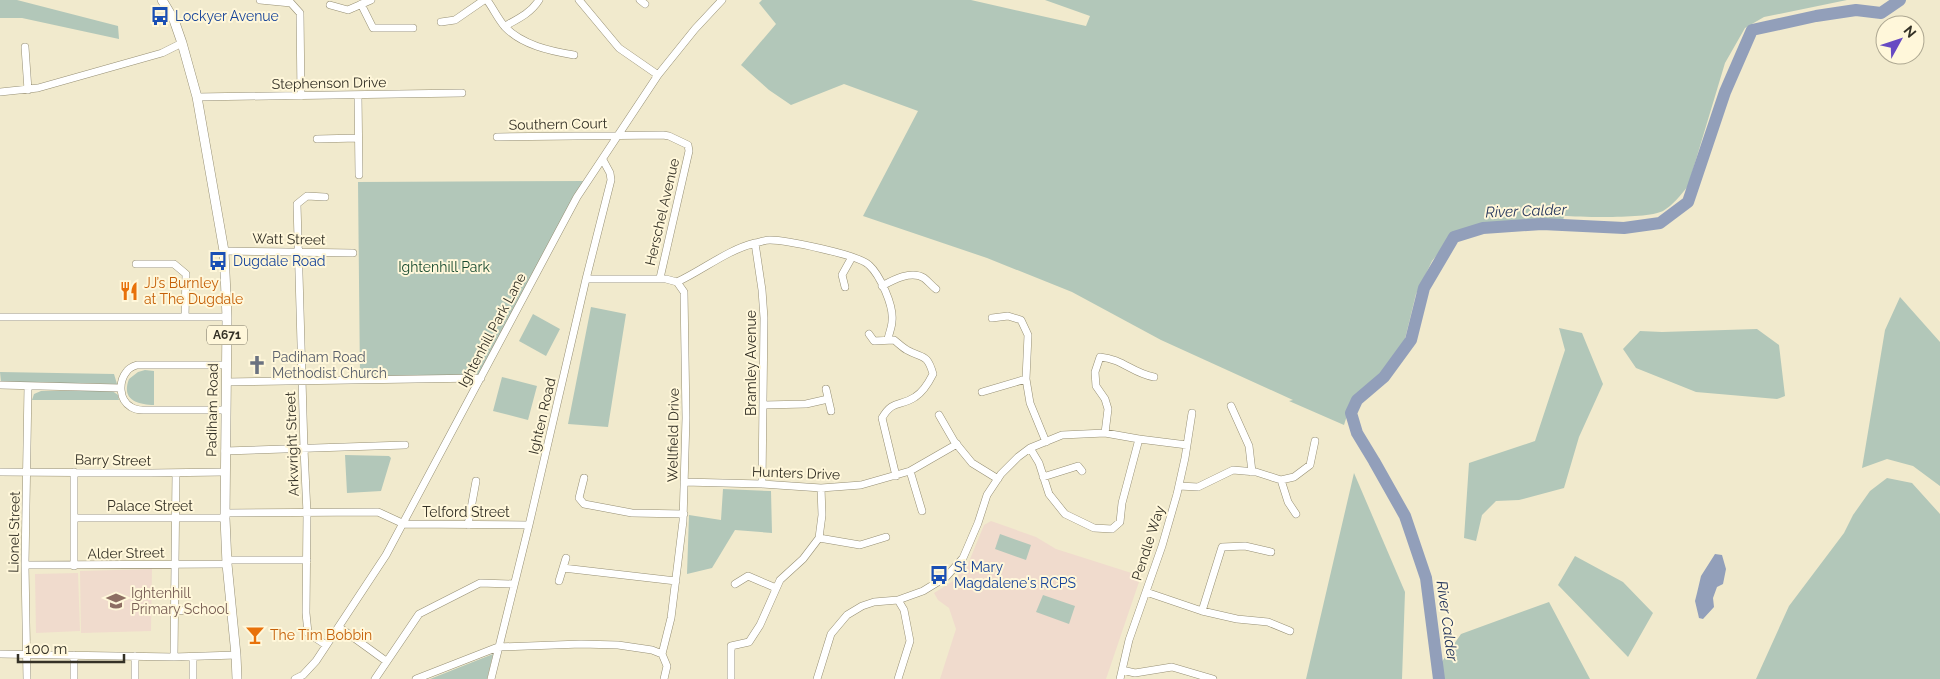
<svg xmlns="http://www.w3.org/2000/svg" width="1940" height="679" viewBox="0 0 1940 679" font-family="Raleway,sans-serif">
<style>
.education{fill:#f0dbcd}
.green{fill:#b2c7b9}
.water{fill:#929fba}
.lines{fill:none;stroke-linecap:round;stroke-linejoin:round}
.river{stroke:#929fba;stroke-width:12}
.minor-casing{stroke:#968f74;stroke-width:8}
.major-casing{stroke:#968f74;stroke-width:10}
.minor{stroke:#fff;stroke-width:7}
.major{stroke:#fff;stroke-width:9}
.labels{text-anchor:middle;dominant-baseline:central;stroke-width:4;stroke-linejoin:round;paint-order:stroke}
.shield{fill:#fff7da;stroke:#716c5c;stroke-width:1}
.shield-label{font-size:12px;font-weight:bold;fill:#343126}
.transit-label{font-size:14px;fill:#164399;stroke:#fff7da;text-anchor:start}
.street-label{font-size:14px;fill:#343126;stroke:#fff7da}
.park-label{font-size:14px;fill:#174a2f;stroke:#fff7da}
.food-label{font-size:14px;fill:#c56008;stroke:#fff7da;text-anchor:start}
.worship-label{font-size:14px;fill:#5b616d;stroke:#fff7da;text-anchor:start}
.education-label{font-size:14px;fill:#785e54;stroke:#fff7da;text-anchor:start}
.water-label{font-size:15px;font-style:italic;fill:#26375e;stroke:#fff7da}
</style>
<rect width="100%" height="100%" fill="#f1eacd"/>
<path class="education" d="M991 521 1036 537 1056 549 1141 576 1106 679H940L956 629 949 608 938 600 934 593 953 581 968 564 984 525Z
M152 569 151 631 81 633 80 571Z
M78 573 80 631 36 633 35 574Z"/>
<path class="green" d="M0 0H17L118 26 119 39 22 18H0Z
M762 0H971L1086 26 1090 16 1045 0H1847L1764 17 1745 28 1725 63 1688 186C1680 196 1673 205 1663 211 1648 219 1583 217 1564 216L1563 221 1499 225 1469 229 1453 235 1432 261 1416 294 1404 343 1380 376 1352 400 1344 425 1289 401 1293 400 1161 340 1072 292 987 258 863 216 918 111 844 84 791 105 769 90 741 65 776 24 759 3Z
M587 181 481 378 360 380 358 182Z
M1900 297 1940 342V486L1913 466 1887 459 1862 468 1885 330Z
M591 307 626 314 608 427 568 424Z
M533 314 560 329 546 356 519 341Z
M1559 328 1582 333 1603 384 1579 437 1564 488 1519 500 1496 501 1482 515 1476 541 1464 538 1469 463 1535 441 1565 350Z
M1757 329 1779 345 1785 396 1777 399 1696 392 1636 368 1623 349 1640 331 1662 332Z
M145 370 154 371V405C137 404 121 400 129 379L138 372Z
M0 372 114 374 117 384 1 382Z
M502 377 537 386 528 420 493 411Z
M111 390 118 395 119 400H32L34 394 41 391Z
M345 455 389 456 391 458 381 491 347 493Z
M1354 473 1405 592 1402 679H1306Z
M1887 478 1912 483 1940 514V679H1756L1789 606 1844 533 1853 515 1870 491Z
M723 489 771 491 772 533 735 530 712 568 687 574 689 515 721 520Z
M1000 534 1031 545 1026 560 995 549Z
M1575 556 1623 582 1653 613 1628 657 1558 585Z
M1043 595 1075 606 1069 624 1036 612Z
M1549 602 1590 679H1438L1437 669 1461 634Z
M493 654 487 679H430Z"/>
<path class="water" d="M1715 554 1722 555 1726 569 1723 584 1717 587 1713 598 1714 607 1703 619 1699 618 1695 601 1697 593 1701 576Z"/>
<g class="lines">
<path class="river" d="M1439 679 1426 578 1405 516 1374 461 1357 433 1351 413 1357 400 1384 377 1411 340 1424 288 1454 237 1483 228 1542 224 1624 228 1660 223 1688 202 1725 92 1752 30 1816 16 1856 10 1881 13 1900 0"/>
<g class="minor-casing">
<path id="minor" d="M260 0 291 3 300 13 301 96
M487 0C493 8 498 19 505 27 522 45 550 51 574 55
M579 0 619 48 658 75
M640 0 645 4
M361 4 373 28H413
M330 5 348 10 371 0
M441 22 455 20 484 0
M505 26C518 19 531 13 539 0
M25 47 28 90
M0 92 38 88 162 53 182 43
M358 95 359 175
M197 97 462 93
M497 137 663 135 669 136 688 145 689 151 660 278
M317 139 358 138
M325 197 307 196 297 204 304 449 307 513 306 613 308 633 326 645
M755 243 762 290 764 318 762 484
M224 251 353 253
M136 264H174L186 274 185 317
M586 279H666L677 282 684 292 686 418 683 521 671 618 662 654 667 666 664 679
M677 282C703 270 727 250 755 243 760 242 765 240 770 240 786 240 859 255 869 265 880 275 894 306 892 321 892 327 889 333 888 339
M882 286C893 280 911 270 924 278 928 281 932 286 936 289
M845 287 842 275 852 257
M0 317H227
M992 318 1008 316 1021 320 1028 335 1026 379 1030 403 1046 442
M869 334 874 341 894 340C898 343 903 348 907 350 923 359 927 353 933 374 929 382 923 392 915 397 900 407 893 399 882 418L896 476
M226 382 481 378
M0 385 120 388
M826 389 831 411
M982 392 1026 379
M764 405 806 404 828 399
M1231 406 1249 446 1252 472
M225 410H143C139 410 134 409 131 407 119 400 118 382 127 371 129 368 134 366 137 365H226
M939 415 954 441 972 463 998 479
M1105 433 1108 409 1105 399 1096 386 1095 372 1100 357C1123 359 1132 373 1154 377
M1030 448 1039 463 1049 494 1065 514 1094 528 1112 529 1120 522 1122 503 1139 439
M225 451 405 445
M910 471 922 511
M0 472 151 473 225 472
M74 472V566
M1043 477 1078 466 1082 471
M584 478 579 498 584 504 632 513 684 514
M1281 480 1288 502 1296 514
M684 482 762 484 821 488 861 485 910 471 957 444
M1179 486 1198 487 1233 470 1256 472 1281 480 1294 477 1310 465 1315 441
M225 513 378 512 404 524 529 525
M74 518H225
M468 525 476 481
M819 538 860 545 886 537
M227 560H307
M25 565 227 564
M563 568 676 581
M559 581 566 558
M735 584 748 576 776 588
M1146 592 1202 611 1237 619 1268 622 1290 631
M898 600 904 610 910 641 898 679
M150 611 231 610
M1202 611 1222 547 1245 546 1271 552
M339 627 386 661
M0 654 174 657 236 655
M74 655V679
M174 657 176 473
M1122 670 1135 673 1172 667 1213 679
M731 678V646L749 642 760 625 780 580 803 559 819 538 822 515 821 488
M27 679 25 565 28 386
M135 679V656
M193 679V657
M295 679 303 675 316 661 386 555 577 197 658 75 695 29 722 0
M375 679 419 614 480 583 514 584
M416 679 498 647 581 644 618 645 652 650 662 654
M491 679 529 525 586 279 611 180 610 173 603 160
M817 679 831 634 847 615 862 606 874 602 898 600 923 591 946 577 963 558 978 523 987 495 1001 474 1018 457 1030 448 1062 435 1105 433 1139 439 1187 445
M1120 679 1129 640 1162 546 1177 494 1185 458 1192 413"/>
</g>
<g class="major-casing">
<path id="major" d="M162 0 174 20 182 43 197 97 224 251 227 317 225 518 227 564 236 655 237 679"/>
</g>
<use href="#minor" class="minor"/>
<use href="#major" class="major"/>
</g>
<defs>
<g id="bus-bare" transform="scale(1.5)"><path d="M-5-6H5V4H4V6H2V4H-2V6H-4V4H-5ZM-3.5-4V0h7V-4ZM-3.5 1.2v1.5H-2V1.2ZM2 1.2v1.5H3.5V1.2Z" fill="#1a4fb4" stroke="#fff7da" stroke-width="2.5" paint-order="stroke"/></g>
<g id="restaurant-bare" transform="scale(1.5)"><path d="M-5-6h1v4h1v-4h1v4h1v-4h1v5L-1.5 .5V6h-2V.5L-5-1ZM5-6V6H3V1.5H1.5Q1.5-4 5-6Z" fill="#e8710a" stroke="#fff7da" stroke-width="2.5" paint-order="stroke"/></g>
<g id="church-bare" transform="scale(1.5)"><path d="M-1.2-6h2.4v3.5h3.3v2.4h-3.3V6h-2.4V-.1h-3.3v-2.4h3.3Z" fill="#6b7280" stroke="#fff7da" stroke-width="2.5" paint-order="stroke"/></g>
<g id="school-bare" transform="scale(1.5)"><path d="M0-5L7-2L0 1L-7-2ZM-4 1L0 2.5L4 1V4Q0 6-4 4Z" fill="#8d6e63" stroke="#fff7da" stroke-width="2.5" paint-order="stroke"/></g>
<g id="bar-bare" transform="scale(1.5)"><path d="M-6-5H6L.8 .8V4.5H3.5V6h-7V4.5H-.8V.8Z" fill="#e8710a" stroke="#fff7da" stroke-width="2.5" paint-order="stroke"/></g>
</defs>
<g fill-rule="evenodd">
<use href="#bus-bare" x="160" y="16"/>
<use href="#bus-bare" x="218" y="261"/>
<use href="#restaurant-bare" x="129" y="291"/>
<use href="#church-bare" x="257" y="365"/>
<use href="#bus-bare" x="939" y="575"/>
<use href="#school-bare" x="116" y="601"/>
<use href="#bar-bare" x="255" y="635"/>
</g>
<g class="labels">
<rect class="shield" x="207" y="325.5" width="40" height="19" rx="4"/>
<g class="shield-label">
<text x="227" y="335">A671</text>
</g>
<g class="transit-label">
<text x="175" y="16">Lockyer Avenue</text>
<text x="233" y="261">Dugdale Road</text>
<text x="954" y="567">St Mary<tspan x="954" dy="16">Magdalene's RCPS</tspan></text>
</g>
<g class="street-label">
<text transform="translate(329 83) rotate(-1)">Stephenson Drive</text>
<text transform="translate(558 124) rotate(-1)">Southern Court</text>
<text transform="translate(662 212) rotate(-77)">Herschel Avenue</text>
<text transform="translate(289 239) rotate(1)">Watt Street</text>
<text transform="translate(492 330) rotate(-62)">Ightenhill Park Lane</text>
<text transform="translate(751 363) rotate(-90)">Bramley Avenue</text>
<text transform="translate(212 410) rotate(-89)">Padiham Road</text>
<text transform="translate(542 416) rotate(-77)">Ighten Road</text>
<text transform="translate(673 435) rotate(-89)">Wellfield Drive</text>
<text transform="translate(292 444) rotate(-92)">Arkwright Street</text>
<text transform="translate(113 460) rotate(1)">Barry Street</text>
<text transform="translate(796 473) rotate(2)">Hunters Drive</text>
<text x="150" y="506">Palace Street</text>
<text x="466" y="512">Telford Street</text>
<text transform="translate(14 532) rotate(-89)">Lionel Street</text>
<text transform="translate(1148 543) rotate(-72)">Pendle Way</text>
<text transform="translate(126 553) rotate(-1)">Alder Street</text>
</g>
<g class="park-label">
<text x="444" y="267">Ightenhill Park</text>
</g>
<g class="food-label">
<text x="144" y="283">JJ’s Burnley<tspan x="144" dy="16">at The Dugdale</tspan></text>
<text x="270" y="635">The Tim Bobbin</text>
</g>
<g class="worship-label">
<text x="272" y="357">Padiham Road<tspan x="272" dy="16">Methodist Church</tspan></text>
</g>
<g class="education-label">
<text x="131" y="593">Ightenhill<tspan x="131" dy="16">Primary School</tspan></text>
</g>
<g class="water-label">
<text transform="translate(1526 211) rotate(-2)">River Calder</text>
<text transform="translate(1447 621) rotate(82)">River Calder</text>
</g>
</g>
<g transform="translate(1900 40) rotate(50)"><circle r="24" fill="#fff7da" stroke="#aea892"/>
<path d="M0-4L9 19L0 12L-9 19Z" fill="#674ac3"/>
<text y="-8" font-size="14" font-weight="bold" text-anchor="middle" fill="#343126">N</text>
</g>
<path d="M18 654v8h106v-8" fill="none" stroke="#343126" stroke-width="2.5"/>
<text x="25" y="654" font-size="15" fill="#343126" stroke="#fff7da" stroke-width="4" paint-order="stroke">100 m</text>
</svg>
